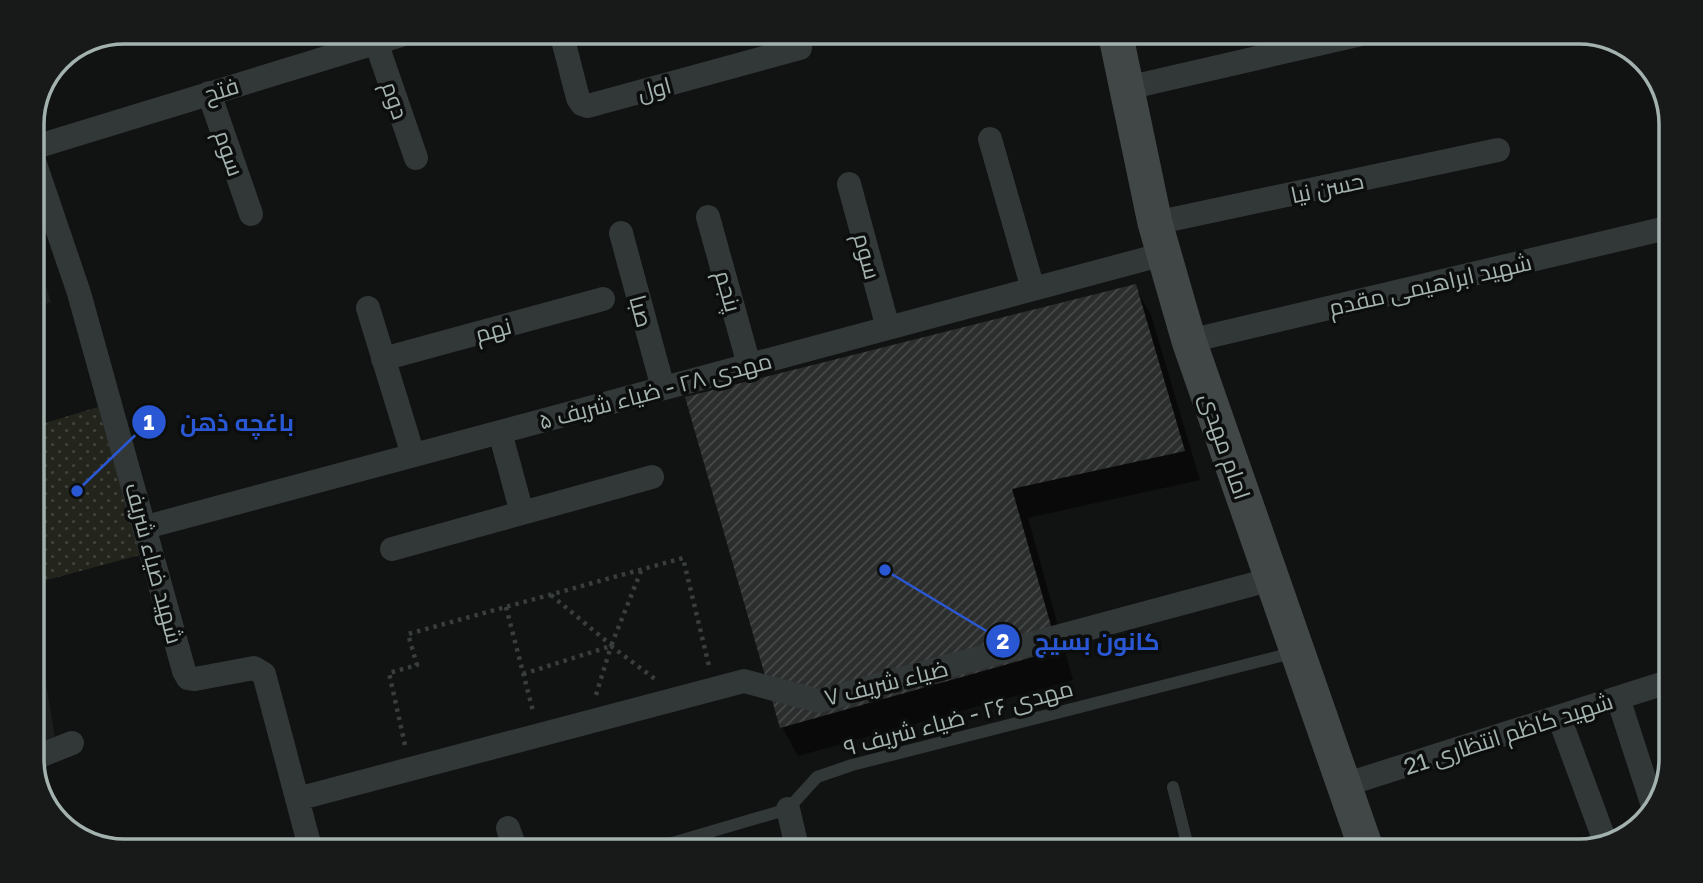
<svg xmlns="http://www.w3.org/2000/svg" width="1703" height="883" viewBox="0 0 1703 883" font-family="'Golos Text',Cairo,sans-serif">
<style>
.built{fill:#1d1f1f}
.park{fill:url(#park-dots)}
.shadow{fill:#0007}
.building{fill:url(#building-hatch)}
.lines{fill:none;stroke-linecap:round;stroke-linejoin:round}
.path{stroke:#383e3d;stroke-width:4.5;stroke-dasharray:3.5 5;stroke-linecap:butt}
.lane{stroke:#323737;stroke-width:12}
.street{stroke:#323737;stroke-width:24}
.secondary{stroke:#404746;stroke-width:35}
.labels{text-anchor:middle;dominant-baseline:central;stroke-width:7;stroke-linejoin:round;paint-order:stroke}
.street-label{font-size:23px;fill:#a3b2af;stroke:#0c0d0d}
.rim{fill:none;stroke:#a3b2af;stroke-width:3.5}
.leader{fill:none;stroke:#2a58d4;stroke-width:2.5}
.callout-dot{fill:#2a58d4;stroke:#0c0d0d;stroke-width:2.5}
.mark-label{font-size:21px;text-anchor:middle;font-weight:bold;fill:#fff}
.callout-label{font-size:24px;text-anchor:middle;font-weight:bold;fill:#2a58d4;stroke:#0c0d0d;stroke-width:7;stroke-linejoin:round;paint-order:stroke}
</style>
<defs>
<pattern id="park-dots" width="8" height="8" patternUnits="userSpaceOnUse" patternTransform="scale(1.75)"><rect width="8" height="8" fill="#23251d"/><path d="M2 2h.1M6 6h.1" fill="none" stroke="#40423b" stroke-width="1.8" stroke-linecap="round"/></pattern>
<pattern id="building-hatch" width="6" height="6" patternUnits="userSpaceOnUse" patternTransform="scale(1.75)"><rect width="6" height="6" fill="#2c2e2e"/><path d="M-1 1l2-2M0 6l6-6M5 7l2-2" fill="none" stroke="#474a4a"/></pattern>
</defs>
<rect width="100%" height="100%" fill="#111212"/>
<path class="built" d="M32 243 51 302 32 309Z
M32 599 55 738 32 748Z"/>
<path class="park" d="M98 407 140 555 32 584V427Z"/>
<path class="shadow" d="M1135 286 1151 315 1200 480 1028 518 1073 680 798 756 782 727Z"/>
<path class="building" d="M1136 284 1185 451 1012 489 1058 650 780 728 685 397Z"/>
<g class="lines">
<path class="path" d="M551 595 611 645
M506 607 533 711
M523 674 611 646 641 571
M596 695 611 646 655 679
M405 745 389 673 417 665 408 634 683 558 709 666"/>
<path class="lane" d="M1173 787 1189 851
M1035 846 1036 851
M645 851 788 809 817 777 852 765 1296 652
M1338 851 1362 844"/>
<path class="street" d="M561 32 578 98 582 104 588 106 800 48
M376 42 416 158
M1127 88 1370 32
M209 93 251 214
M990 139 1033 289
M32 148 411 32
M32 155 79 293 184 671 188 678 195 679 254 668 264 674 311 851
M849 184 888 328
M708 217 749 365
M1155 223 1498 150
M621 233 663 388
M368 308 413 455
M1189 341 1671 227
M383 359 603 299
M500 432 522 513
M146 527 1164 254
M392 549 652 477
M1618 698 1654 809
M1559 717 1606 844
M32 759 72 743
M1344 785 1671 681
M297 799 744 681 819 701 1272 579
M788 809 798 851
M508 828 516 851"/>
<path class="secondary" d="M1115 32 1155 223 1189 341 1367 851"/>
</g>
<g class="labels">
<g class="street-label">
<text transform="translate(654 88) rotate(-15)">اول</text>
<text transform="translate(221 89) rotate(-17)">فتح</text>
<text transform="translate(396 100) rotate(71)">دوم</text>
<text transform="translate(230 153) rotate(71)">سوم</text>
<text transform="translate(1327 187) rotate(-12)">حسن نیا</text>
<text transform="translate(868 256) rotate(75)">سوم</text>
<text transform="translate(1430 284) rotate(-13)">شهید ابراهیمی مقدم</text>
<text transform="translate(729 291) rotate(74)">پنجم</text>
<text transform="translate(642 311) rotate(75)">صبا</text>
<text transform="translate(493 329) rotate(-15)">نهم</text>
<text transform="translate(655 390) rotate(-15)">مهدی ۲۸ - ضیاء شریف ۵</text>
<text transform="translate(1226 446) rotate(71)">امام مهدی</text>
<text transform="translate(155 563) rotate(75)">شهید ضیاء شریف</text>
<text transform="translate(886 682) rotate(-14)">ضیاء شریف ۷</text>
<text transform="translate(958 717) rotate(-15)">مهدی ۲۶ - ضیاء شریف ۹</text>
<text transform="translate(1508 733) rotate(-18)">شهید کاظم انتظاری 21</text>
</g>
</g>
<path d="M0 0H1703V883H0ZM124 44H1579A80 80 0 0 1 1659 124V759A80 80 0 0 1 1579 839H124A80 80 0 0 1 44 759V124A80 80 0 0 1 124 44Z" fill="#181a1a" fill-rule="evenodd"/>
<path class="rim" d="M124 44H1579A80 80 0 0 1 1659 124V759A80 80 0 0 1 1579 839H124A80 80 0 0 1 44 759V124A80 80 0 0 1 124 44Z"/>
<path class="leader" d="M77 491L149 422M885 570L1003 641"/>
<g class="callout-dot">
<circle cx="77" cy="491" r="7"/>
<circle cx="885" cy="570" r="7"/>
<circle cx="149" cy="422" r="18"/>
<circle cx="1003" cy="641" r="18"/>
</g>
<g class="mark-label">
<text x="149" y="430">1</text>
<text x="1003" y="649">2</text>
</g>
<g class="callout-label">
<text x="237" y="431">باغچه ذهن</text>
<text x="1097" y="650">کانون بسیج</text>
</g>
</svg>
